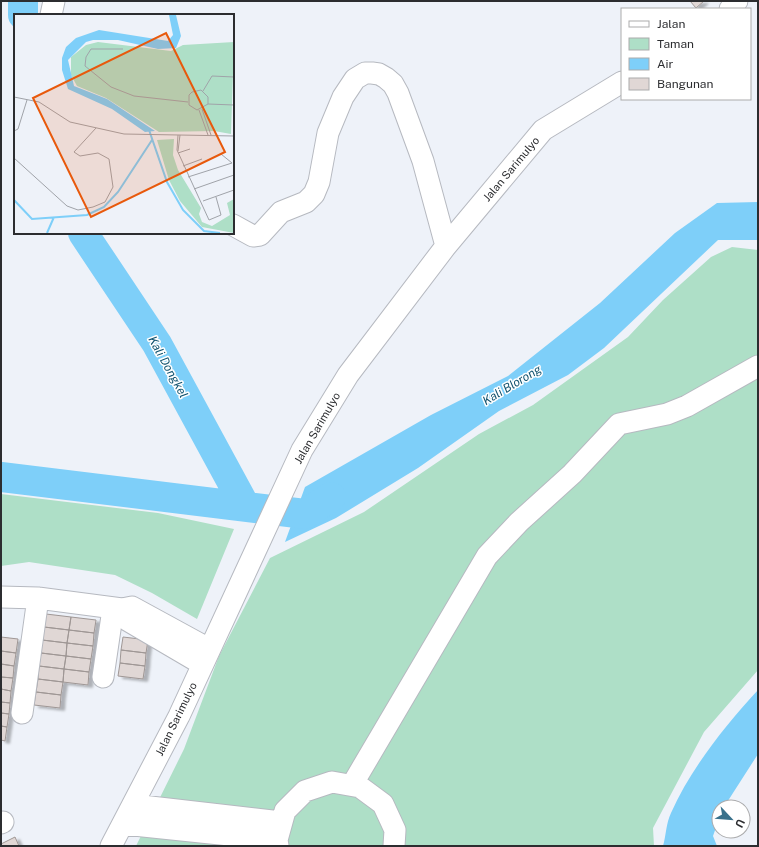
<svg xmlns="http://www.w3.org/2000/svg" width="759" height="847" viewBox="0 0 759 847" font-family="'Public Sans',sans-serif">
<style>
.green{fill:#aedfc7}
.water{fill:#7ecff9}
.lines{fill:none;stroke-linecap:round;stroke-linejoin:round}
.river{stroke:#7ecff9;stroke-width:30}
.building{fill:#e0d7d5;stroke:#9f9795;filter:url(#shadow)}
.minor-casing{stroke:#b6b9c0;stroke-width:23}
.minor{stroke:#fff;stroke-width:21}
.labels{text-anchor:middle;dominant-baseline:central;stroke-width:3;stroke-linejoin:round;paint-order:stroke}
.street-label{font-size:11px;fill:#2c2d30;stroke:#fff}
.water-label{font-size:12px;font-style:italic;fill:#12536f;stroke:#fff}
.inset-river{fill:none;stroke:#7ecff9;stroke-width:2}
.inset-road{fill:none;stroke:#a0a3a9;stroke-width:1}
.view{fill:#e8590c;fill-opacity:0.15;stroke:#e8590c;stroke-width:2}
.inset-edge{fill:none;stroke:#2c2d30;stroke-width:2}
</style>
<defs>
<filter id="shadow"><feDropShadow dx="4.5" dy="2.5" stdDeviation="1" flood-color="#0004"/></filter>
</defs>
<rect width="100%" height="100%" fill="#eef2f9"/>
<path class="green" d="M732 247 758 250V670L704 732 653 828 654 846H136L184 749 219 656 270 558 364 512 479 434 533 405 628 337 663 300 711 257Z
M1 494 158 513 234 529 197 619 152 593 115 575 29 562 1 566Z"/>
<path class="water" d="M758 202V240H718L604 348 568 375 499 411 418 468 336 518 285 542 305 487 431 415 508 376 600 303 675 233 717 203Z
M758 690V754L724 807H719V819L713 836 717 846H663C666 836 666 823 671 813 691 768 725 726 758 690Z"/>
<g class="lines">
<path class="river" d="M23 15V1
M83 233 157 344 245 506
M1 477 305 514 331 497"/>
</g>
<path class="building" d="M690 1H704L696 8Z
M46 614 71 617 69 630 44 627Z
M71 617 96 620 94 633 69 630Z
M44 627 69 630 67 643 42 640Z
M69 630 94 633 93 646 67 643Z
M1 637 18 639 16 653 1 651Z
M123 637 148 640 146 653 121 650Z
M42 640 67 643 66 656 41 653Z
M67 643 93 646 91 659 66 656Z
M121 650 146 653 145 666 120 663Z
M1 651 16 653 14 666 1 664Z
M41 653 66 656 64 669 39 666Z
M66 656 91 659 89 672 64 669Z
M120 663 145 666 143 679 118 676Z
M1 664 14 666 13 678 1 677Z
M39 666 64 669 63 682 38 679Z
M64 669 89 672 88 685 63 682Z
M1 677 13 678 11 691 1 689Z
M38 679 63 682 61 695 36 692Z
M1 689 11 691 10 703 1 702Z
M36 692 61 695 60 708 34 705Z
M1 702 10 703 9 714 1 713Z
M1 713 9 714 7 727 1 726Z
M1 726 7 727 5 741 1 740Z
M15 837 19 846H1V844Z"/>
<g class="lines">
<g class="minor-casing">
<path id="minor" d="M730 9 737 1
M51 15 54 1
M233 225 253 236 260 235 281 212 306 202 314 194 319 182 328 133 343 97 355 79 365 73H372L379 74 386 78 393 84 398 93 423 161 446 246
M1 597 38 598 122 609 132 607 209 649
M127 620 202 664
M103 677 113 609
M22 713 38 598
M352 785 487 556 519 522 572 474 619 424 667 414 687 406 758 366
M133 805 281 822
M1 823 3 822
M124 824 277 840
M111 846 179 716 302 450 348 375 446 246 543 130 622 82
M278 846 277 840 285 811 305 791 332 782 360 787 383 804 395 830 394 846"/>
</g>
<use href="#minor" class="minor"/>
</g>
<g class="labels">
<g class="street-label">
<text transform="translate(511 169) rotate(-50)">Jalan Sarimulyo</text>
<text transform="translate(317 428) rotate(-60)">Jalan Sarimulyo</text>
<text transform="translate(176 719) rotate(-64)">Jalan Sarimulyo</text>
</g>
<g class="water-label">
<text transform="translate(168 367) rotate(61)">Kali Dongkel</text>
<text transform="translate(512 385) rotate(-31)">Kali Blorong</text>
</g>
</g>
<g transform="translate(14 14)">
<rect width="220" height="220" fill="#eef2f9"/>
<path d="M84 28 157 37 169 31 220 28 217 120 200 117 145 118 92 84 63 72 57 61V43L72 31ZM160 125 159 141 164 156 187 194 185 200 188 208 198 212 216 201 213 189 220 185V219L188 213 166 187 155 166 143 126Z" fill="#aedfc7"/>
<path d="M155 1H162L167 22 162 34 144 35 104 26H79L72 28 54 46 60 72 93 85 141 117 131 118 98 95 54 75 48 56V44L52 33 62 24 85 16 154 27 159 21Z" fill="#7ecff9"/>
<path class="inset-river" d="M130 113 135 116 153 168 169 196 190 217 206 219M0 186 18 205 73 201 90 193 104 178 138 126M33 219 40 203"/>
<path class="inset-road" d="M109 35H77L72 43 71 52 97 73 120 82 174 88M189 77 198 62 220 63M0 83 25 88 56 108 110 120 220 122M194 90V83L187 76 178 78 175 81V91L183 96 194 90 220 91M188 95 197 121M185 96 194 121M0 117 4 115 13 86M164 121 163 136 195 206 207 201 202 183M164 137 166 121M164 139 176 135M207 140 218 149M0 144 53 192 64 196 79 193 91 188 99 173 95 145 84 139 66 142 60 138 82 114M169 152 188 145M174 163 218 149M180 175 220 161M189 187 220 176"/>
<path class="view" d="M152 19 211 138 77 203 19 84Z"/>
<rect width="220" height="220" class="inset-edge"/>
</g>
<rect width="759" height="847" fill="none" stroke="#2c2d30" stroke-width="4"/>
<rect x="621" y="8" width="130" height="92" fill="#ffffff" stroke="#ababac"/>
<rect x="629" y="21" width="20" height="6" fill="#ffffff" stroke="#ababac"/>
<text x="657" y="28" font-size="12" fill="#2c2d30">Jalan</text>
<rect x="629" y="38" width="20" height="12" fill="#aedfc7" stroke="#ababac"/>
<text x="657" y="48" font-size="12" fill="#2c2d30">Taman</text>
<rect x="629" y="58" width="20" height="12" fill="#7ecff9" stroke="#ababac"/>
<text x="657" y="68" font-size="12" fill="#2c2d30">Air</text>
<rect x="629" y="78" width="20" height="12" fill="#e0d7d5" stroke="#ababac"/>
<text x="657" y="88" font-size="12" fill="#2c2d30">Bangunan</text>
<g transform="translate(731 819) rotate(116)"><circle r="19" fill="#ffffff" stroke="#ababac"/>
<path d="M0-3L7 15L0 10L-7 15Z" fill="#39718b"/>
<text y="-6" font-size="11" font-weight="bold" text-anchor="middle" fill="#2c2d30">U</text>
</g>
</svg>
